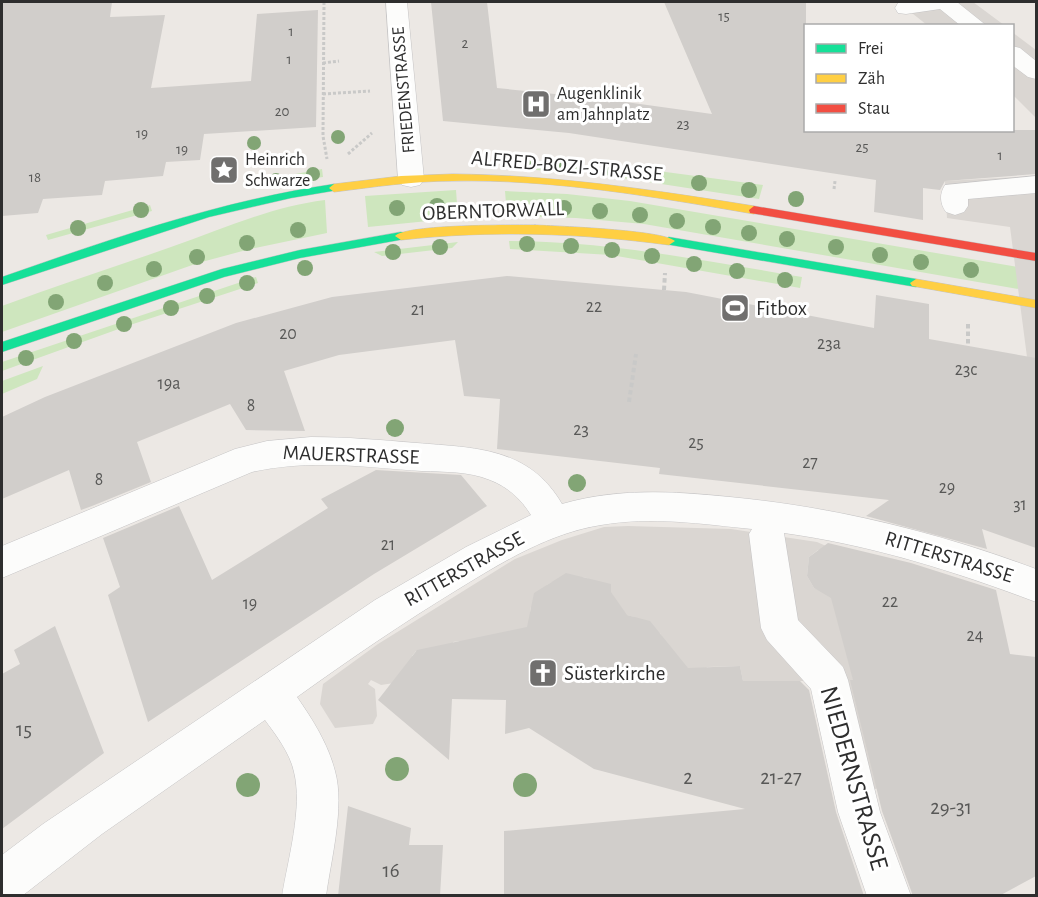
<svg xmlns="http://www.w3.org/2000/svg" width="1038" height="897" viewBox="0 0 1038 897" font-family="'Alegreya Sans',sans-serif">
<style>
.green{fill:#cee6be}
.plaza{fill:#dad6d2}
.building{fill:#d1cecb}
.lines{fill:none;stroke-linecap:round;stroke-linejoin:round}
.street-casing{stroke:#c5c4c5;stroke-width:1}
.fast-casing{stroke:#c5c4c5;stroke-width:1}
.slow-casing{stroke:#c5c4c5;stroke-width:1}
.jam-casing{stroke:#c5c4c5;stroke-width:1}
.path-far1{stroke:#c9c9c8;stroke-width:3;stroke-dasharray:3 2;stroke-linecap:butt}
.path{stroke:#c9c9c8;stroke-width:4;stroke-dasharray:4.5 3;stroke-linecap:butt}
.street{fill:#fcfcfb;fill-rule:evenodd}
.fast{fill:#16e098;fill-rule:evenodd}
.slow{fill:#ffcf43;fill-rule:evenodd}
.jam{fill:#f24e42;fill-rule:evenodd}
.tree{fill:#82a575}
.labels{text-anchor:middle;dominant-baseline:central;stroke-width:6;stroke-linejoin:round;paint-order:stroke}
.far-number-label{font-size:15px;fill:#585857}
.far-street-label{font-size:18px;fill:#2e2e2e;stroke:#fff}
.far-poi-label{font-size:18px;fill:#2e2e2e;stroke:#fff;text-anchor:start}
.number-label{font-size:18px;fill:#585857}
.street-label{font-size:21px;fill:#2e2e2e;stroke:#fff}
.poi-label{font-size:21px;fill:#2e2e2e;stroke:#fff;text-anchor:start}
.near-number-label{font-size:21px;fill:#585857}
.near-street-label{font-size:26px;fill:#2e2e2e;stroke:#fff}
</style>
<rect width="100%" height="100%" fill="#ece8e4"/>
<path class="green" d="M502 160 584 162 583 173 503 168Z
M606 164 763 185 759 199 603 175Z
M322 169 323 177 248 188 247 183Z
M456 190 458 218 368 227 365 196Z
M505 191 567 194 630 201 1036 270V292L644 224 576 218 507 216Z
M325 200 327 233 250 249 198 263 2 332V306C58 285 115 267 171 247 223 229 270 207 325 200Z
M150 205 152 211 48 240 46 235Z
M509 241C608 241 705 261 802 277L800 288 611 255 510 249Z
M458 242 452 248 382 256 374 252Z
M256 277 258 283 127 326 2 371V362Z
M43 366 37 379 2 394V381Z"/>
<path class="plaza" d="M898 2H973L1004 25H927Z
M1012 32 1036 50V118L1013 95Z
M1036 176V360L1027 357 1010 227 947 218 945 181Z
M628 526 731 529 817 542 833 549 818 550 809 557 807 576 814 588 832 596 881 787 870 791 813 681H743L740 666 707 667 691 694 660 633 653 637 634 617 627 615 625 623 612 594 606 597 587 578 582 577 557 587 552 582 547 585 539 608 531 607 530 613 544 636 461 650 459 641 453 642 454 651 425 656 416 651 412 656 421 662 407 681 381 685 371 680 368 684 375 689 377 716 373 724 335 728 320 704 323 684 378 644 515 559 562 540 604 527Z"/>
<path class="building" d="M2 2H112L110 17 165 15 151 88 251 81 257 14 318 10 316 127 204 134 200 160 166 162 163 176 105 181 102 195 43 199 38 213 2 216Z
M431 2H487L497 88 604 99 712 114 664 2H806V130H1036V174L945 181 940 190 923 188V220L874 212 876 180 569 133 443 121Z
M507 276 686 292 874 328 876 295 929 304V339L1036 358V548L982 529 987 549 866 516 889 500 659 474 660 468 497 449 500 399 464 396 455 340 339 355 284 371 305 431 246 430 230 404 137 442 151 482 92 506 81 510 69 470 2 499V417L45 397 236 323 332 297Z
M376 470 461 475 487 506 374 574 148 722 108 595 120 587 103 538 179 506 212 580 328 508 321 499Z
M828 543 911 563 996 590 1010 654 1036 657V876L999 896H913L882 811 850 680H853L831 598 814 588 807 576 809 557Z
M566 573 611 584V592L627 615 650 621 688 668 740 666 743 681H800L809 690 836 812 864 896H504V831L745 809 594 769 529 728 505 734 506 700 452 699 449 760 378 700 417 650 527 627 534 593Z
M55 626 104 753 2 829V674L20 664 14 650Z
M348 806 411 828 409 845H443L440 896H338Z"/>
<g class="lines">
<g class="street-casing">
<path id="street" d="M386 2H407L424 179 420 185 411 187 402 185 398 179Z
M906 2H957L987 26H961L940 9 906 14 898 13 895 8 898 3Z
M1012 46 1020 48 1036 61V79L1028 77 1012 65Z
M1036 176V193L968 199V206L964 212 955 215 946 212C940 204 939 194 945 185Z
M311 437C346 437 381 440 417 443 475 448 529 447 562 504 617 488 672 491 730 497 835 507 937 532 1036 569V602C954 571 871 545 784 533L798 620 843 667 848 680 880 812 911 896H867L838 812 811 689 767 640 761 628 749 534 752 529C702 524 651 516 601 525 550 533 504 561 460 588 404 622 350 659 297 697 313 720 328 744 335 771 345 807 331 859 326 896H282C288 859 303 808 294 772 290 753 276 735 265 720L102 834 22 896H2V855L43 824 375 600 466 547 531 515C521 499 508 487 490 480 468 471 445 472 422 471 365 467 309 459 252 472L2 578V546L235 449 267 441Z"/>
</g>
<g class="fast-casing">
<path id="fast" d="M334 184 339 188 338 190 291 198 209 217 2 285V277C111 239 219 201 334 184Z
M401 232 405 233V239L300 258 224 277 2 352V342L222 269 300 250Z
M669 237 916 279 922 283 916 287 665 244 663 241Z"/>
</g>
<g class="slow-casing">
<path id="slow" d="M453 174C555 175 654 190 754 206L759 210 754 214C655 197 554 179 453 181 413 181 374 187 334 192L329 188 334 184 401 176Z
M535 225C557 226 663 230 675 241L669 245C579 233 491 230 401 240L395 236C407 224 513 225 535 225Z
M916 279 1036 300V308L912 286 910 283Z"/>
</g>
<g class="jam-casing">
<path id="jam" d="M754 206 1036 253V261L750 213 749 210Z"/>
</g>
<path class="path-far1" d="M324 2 323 136 327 159
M323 63 339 61
M323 94 370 91
M348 154 372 133
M834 189 835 181"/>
<path class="path" d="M664 290 665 273
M968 324V346
M629 402 636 354"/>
<use href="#street" class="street"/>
<use href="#fast" class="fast"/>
<use href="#slow" class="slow"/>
<use href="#jam" class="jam"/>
</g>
<g class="tree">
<circle cx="338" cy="137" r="7"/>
<circle cx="254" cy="143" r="7"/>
<circle cx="524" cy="164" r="7"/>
<circle cx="558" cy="166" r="7"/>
<circle cx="612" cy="170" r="7"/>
<circle cx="313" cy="174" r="7"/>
<circle cx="656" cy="176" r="7"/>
<circle cx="276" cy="180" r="7"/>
<circle cx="699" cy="183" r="8"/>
<circle cx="749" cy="190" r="8"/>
<circle cx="796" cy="199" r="8"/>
<circle cx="437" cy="206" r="8"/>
<circle cx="397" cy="208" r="8"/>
<circle cx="564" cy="208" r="8"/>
<circle cx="141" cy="210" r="8"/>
<circle cx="600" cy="211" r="8"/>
<circle cx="640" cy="215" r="8"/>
<circle cx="677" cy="221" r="8"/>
<circle cx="713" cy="227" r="8"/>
<circle cx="78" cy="228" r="8"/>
<circle cx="298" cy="230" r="8"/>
<circle cx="749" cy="233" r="8"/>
<circle cx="787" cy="239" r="8"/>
<circle cx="247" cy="243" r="8"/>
<circle cx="527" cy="244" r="8"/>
<circle cx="571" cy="246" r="8"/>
<circle cx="440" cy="247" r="8"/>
<circle cx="836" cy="247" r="8"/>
<circle cx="612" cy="250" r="8"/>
<circle cx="393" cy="252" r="8"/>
<circle cx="880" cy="255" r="8"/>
<circle cx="652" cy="256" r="8"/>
<circle cx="197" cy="257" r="8"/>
<circle cx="921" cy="262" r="8"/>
<circle cx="694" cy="264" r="8"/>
<circle cx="305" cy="268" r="8"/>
<circle cx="154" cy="269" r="8"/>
<circle cx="971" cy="270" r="8"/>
<circle cx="737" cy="271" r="8"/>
<circle cx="785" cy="280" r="8"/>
<circle cx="105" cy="283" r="8"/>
<circle cx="247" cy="283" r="8"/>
<circle cx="207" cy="296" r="8"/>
<circle cx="56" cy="302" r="8"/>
<circle cx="171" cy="308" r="8"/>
<circle cx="124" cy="324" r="8"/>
<circle cx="74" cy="341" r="8"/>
<circle cx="26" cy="358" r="8"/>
<circle cx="395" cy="428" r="9"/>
<circle cx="577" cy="483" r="9"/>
<circle cx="397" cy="769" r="12"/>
<circle cx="248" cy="785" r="12"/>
<circle cx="525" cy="785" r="12"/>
</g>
<defs>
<g id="hospital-square" transform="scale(1.5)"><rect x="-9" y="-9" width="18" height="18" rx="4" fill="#706f6e" stroke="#fff"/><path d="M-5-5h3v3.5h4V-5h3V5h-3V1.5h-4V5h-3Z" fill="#fff"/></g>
<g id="sight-square" transform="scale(1.5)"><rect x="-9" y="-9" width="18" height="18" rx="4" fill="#706f6e" stroke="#fff"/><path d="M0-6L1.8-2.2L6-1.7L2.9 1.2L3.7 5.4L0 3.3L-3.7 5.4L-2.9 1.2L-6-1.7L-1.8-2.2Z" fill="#fff"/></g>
<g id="stadium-square" transform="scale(1.5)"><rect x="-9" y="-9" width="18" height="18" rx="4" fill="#706f6e" stroke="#fff"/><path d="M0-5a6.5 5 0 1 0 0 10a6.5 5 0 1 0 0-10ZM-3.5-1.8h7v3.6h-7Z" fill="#fff"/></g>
<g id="church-square" transform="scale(1.5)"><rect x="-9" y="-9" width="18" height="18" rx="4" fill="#706f6e" stroke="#fff"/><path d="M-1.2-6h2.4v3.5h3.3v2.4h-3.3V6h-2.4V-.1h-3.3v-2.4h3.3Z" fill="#fff"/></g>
</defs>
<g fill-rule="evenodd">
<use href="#hospital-square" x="536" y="104"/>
<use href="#sight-square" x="224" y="170"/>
<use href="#stadium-square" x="735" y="308"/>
<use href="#church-square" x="543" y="673"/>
</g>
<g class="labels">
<g class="far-number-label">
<text x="724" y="16">15</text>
<text x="291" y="31">1</text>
<text x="465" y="43">2</text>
<text x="289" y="59">1</text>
<text x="282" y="111">20</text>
<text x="683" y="124">23</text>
<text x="142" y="133">19</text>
<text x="862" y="147">25</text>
<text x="182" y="149">19</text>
<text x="1000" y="155">1</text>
<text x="35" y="177">18</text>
</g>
<g class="far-street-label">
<text transform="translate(404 90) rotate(-95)">FRIEDENSTRASSE</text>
</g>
<g class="far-poi-label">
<text x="557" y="94">Augenklinik<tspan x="557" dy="21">am Jahnplatz</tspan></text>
<text x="245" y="160">Heinrich<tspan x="245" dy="21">Schwarze</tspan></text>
</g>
<g class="number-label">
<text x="594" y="307">22</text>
<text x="418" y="310">21</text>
<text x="288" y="334">20</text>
<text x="829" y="344">23a</text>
<text x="966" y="370">23c</text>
<text x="169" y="384">19a</text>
<text x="251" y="406">8</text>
<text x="581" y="430">23</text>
<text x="696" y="443">25</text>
<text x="810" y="463">27</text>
<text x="99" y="480">8</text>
<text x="947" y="488">29</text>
<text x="1020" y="505">31</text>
<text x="388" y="545">21</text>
<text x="890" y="602">22</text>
<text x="250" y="604">19</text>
<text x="975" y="636">24</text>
</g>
<g class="street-label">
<text transform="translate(567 166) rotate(5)">ALFRED-BOZI-STRASSE</text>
<text transform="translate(493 211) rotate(-2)">OBERNTORWALL</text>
<text transform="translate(351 455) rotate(2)">MAUERSTRASSE</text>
<text transform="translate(949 557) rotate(17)">RITTERSTRASSE</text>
<text transform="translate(464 569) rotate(-29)">RITTERSTRASSE</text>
</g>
<g class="poi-label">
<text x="756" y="308">Fitbox</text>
<text x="564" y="673">Süsterkirche</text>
</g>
<g class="near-number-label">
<text x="24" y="729">15</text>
<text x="688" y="777">2</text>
<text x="781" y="777">21-27</text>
<text x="951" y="807">29-31</text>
<text x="391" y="870">16</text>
</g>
<g class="near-street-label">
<text transform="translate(854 778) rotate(74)">NIEDERNSTRASSE</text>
</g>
</g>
<rect width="1038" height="897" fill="none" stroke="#2e2e2e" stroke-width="6"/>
<rect x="804" y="24" width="210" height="108" fill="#ffffff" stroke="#ababab" stroke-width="1.5"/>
<rect x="816" y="44" width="30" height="9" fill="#16e098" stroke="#ababab" stroke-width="1.5"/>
<text x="858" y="54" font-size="18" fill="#2e2e2e">Frei</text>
<rect x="816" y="74" width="30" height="9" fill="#ffcf43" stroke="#ababab" stroke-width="1.5"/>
<text x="858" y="84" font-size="18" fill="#2e2e2e">Zäh</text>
<rect x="816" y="104" width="30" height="9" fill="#f24e42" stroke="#ababab" stroke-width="1.5"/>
<text x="858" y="114" font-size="18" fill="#2e2e2e">Stau</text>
</svg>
